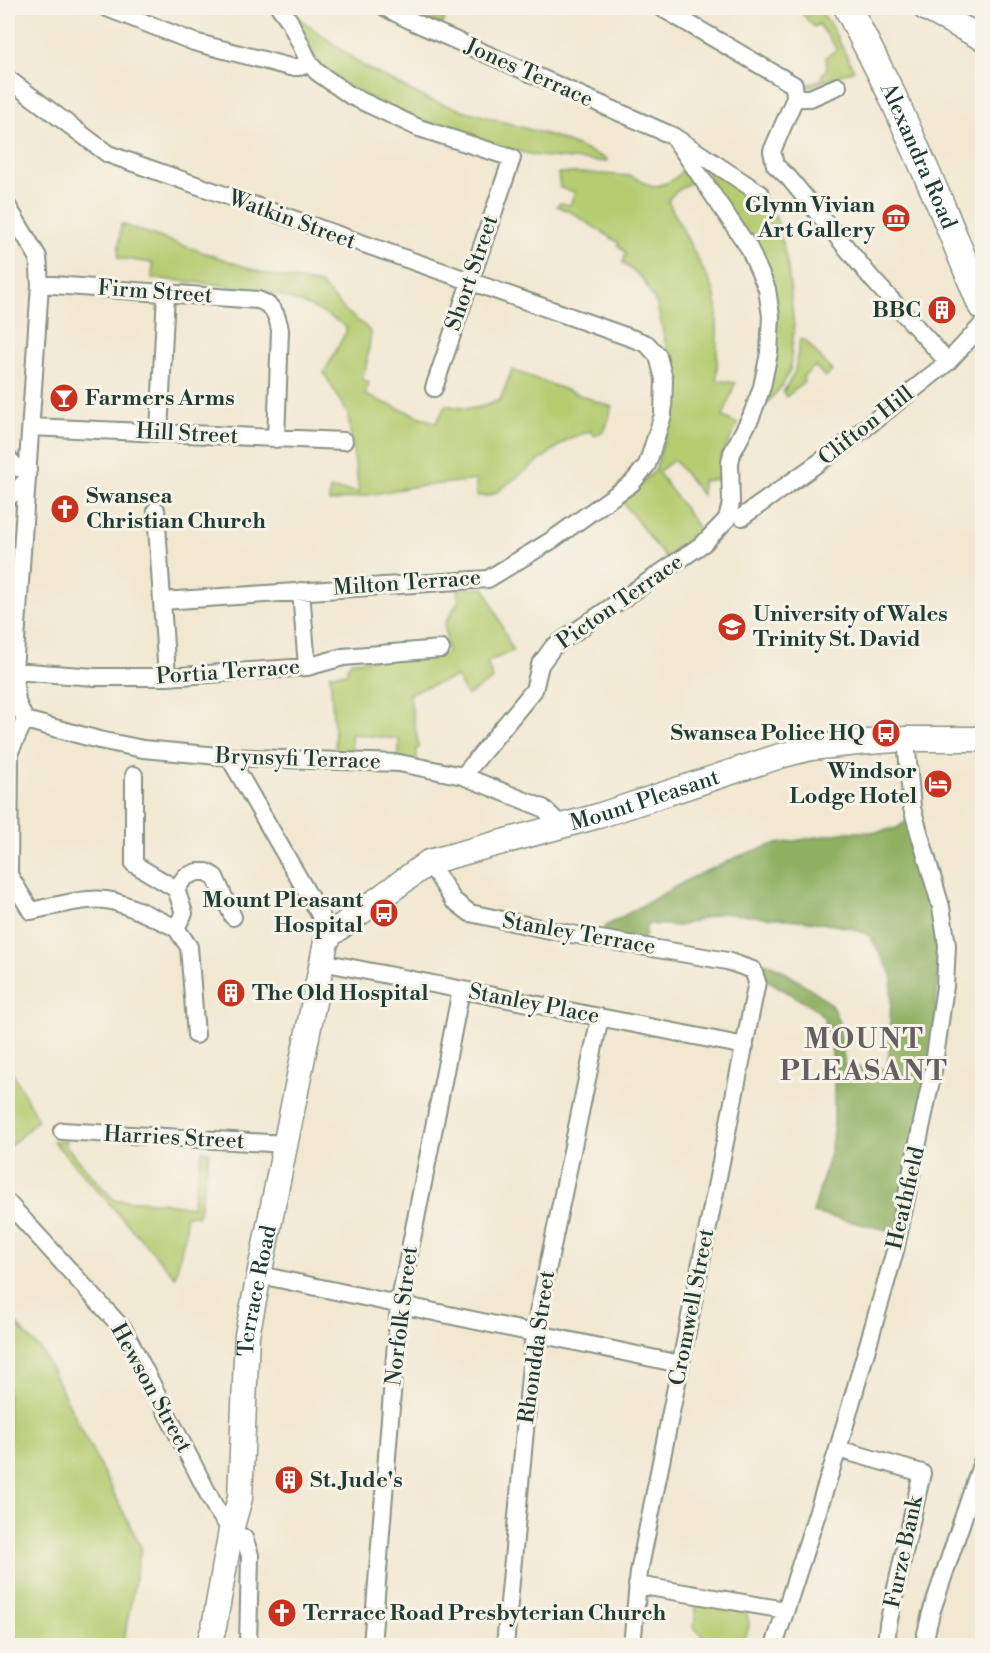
<svg xmlns="http://www.w3.org/2000/svg" width="990" height="1653" viewBox="0 0 990 1653" font-family="'Libre Bodoni',serif">
<style>
.green{fill:#b5cc71;stroke:#6a8452;stroke-width:1.5}
.forest{fill:#90b063;stroke:#58764c;stroke-width:1.5}
.lines{fill:none;stroke-linecap:round;stroke-linejoin:round}
.street-casing{stroke:#889283;stroke-width:20}
.secondary-casing{stroke:#889283;stroke-width:27}
.primary-casing{stroke:#889283;stroke-width:30}
.street{stroke:#fff;stroke-width:16}
.secondary{stroke:#fff;stroke-width:24}
.primary{stroke:#fff;stroke-width:27}
.labels{text-anchor:middle;dominant-baseline:central;stroke-width:6;stroke-linejoin:round;paint-order:stroke}
.street-label{font-size:22px;fill:#1f3d34;stroke:#f7f3e8}
.poi-label{font-size:22px;font-weight:bold;fill:#1f3d34;stroke:#f7f3e8;text-anchor:start}
.district-label{font-size:28px;font-weight:bold;letter-spacing:1.5px;fill:#655f63;stroke:#f7f3e8}
</style>
<rect width="100%" height="100%" fill="#f7f3e8"/>
<filter id="ink" filterUnits="userSpaceOnUse"><feTurbulence type="fractalNoise" baseFrequency=".0167" numOctaves="2"/><feDisplacementMap in="SourceGraphic" scale="12" xChannelSelector="R" yChannelSelector="G"/><feConvolveMatrix kernelMatrix="1 2 1 2 8 2 1 2 1" color-interpolation-filters="sRGB"/></filter>
<filter id="wash" filterUnits="userSpaceOnUse"><feTurbulence type="fractalNoise" baseFrequency=".008" numOctaves="4" result="noise"/><feDisplacementMap in="SourceGraphic" scale="24" xChannelSelector="R" yChannelSelector="G"/><feGaussianBlur stdDeviation="1.35" result="paint"/><feColorMatrix in="noise" values="0 0 0 0 0 0 0 0 0 0 0 0 0 0 0 0 0 1.4 0 .05"/><feComposite in="paint" operator="in"/></filter>
<g filter="url(#wash)">
<rect width="100%" height="100%" fill="#f2e8d2"/>
<path class="green" d="M399 8H449L442 26Z
M797 8H817L830 24 854 70 807 88 802 85 803 83 807 85 824 78 822 75 827 68 826 57 837 49 819 24 814 27Z
M293 14 365 67 429 100 555 137 607 159 606 162 538 156 497 146 422 122 356 92 322 67 311 51Z
M699 158 768 203 776 217 788 267 794 327 790 370 782 386 766 404 764 403 774 306Z
M685 165 696 178 672 195 668 201 714 291 717 306V380L735 383 723 417 738 424 721 457 719 479 702 481V495L674 460 658 472 703 534 667 560 621 500 655 471 667 429 675 385 657 305 642 278 623 263 626 253 618 245 619 243 571 212 557 206 560 203 570 205 575 192 560 188 558 173H587L632 176 652 187C668 184 677 180 685 165Z
M121 224 266 274 320 284 346 311 365 326 371 333 366 367 362 379 369 382 365 395 436 423 446 405C469 411 479 409 500 400L512 370 612 407 605 430 595 436 591 431 570 438 494 494 486 496H476V480L412 487 329 502 330 489 359 492 348 415 324 373 346 332V327C287 285 221 286 152 278L153 263 118 258Z
M800 339 806 341 832 371 825 377 815 366 803 377 804 382 786 397 783 393 795 371Z
M485 588 513 651 487 662 493 679 467 696 457 677 409 693 419 748 416 749 418 762 399 760V739L351 734 352 753H336L330 674 347 673V667L352 661 447 654 445 624 459 600 457 589Z
M8 1064 38 1120 8 1148Z
M53 1141H66V1146L114 1200 159 1202 192 1207 202 1150 210 1151 198 1216 187 1215 185 1217 186 1232 175 1277Z
M8 1315 43 1353 141 1547 123 1645H8L10 1633 8 1614Z
M697 1601 745 1609C752 1625 749 1632 740 1645H706L703 1637 694 1627Z"/>
<path class="forest" d="M908 820 926 873 941 940 933 1049 896 1232 813 1213 830 1153 834 1123V1070L831 1046 824 1018 817 1010 767 980 756 966 766 963 780 969 819 994 832 1006 839 1022 845 1067 888 1069 892 975 869 935 851 928 809 921 720 913 679 926 647 924 645 937 638 941 605 932 604 927 691 878 737 857 771 845 847 832H875L897 828Z"/>
</g>
<g filter="url(#ink)">
<g class="lines">
<g class="street-casing">
<path id="street" d="M107 8 194 42 290 67H298L310 64
M280 8 289 20 310 64 317 72 351 96 419 128 512 158 434 388
M386 8 416 23 673 136 761 194
M662 8 794 85 795 98
M8 79 108 154 634 339 647 344 658 356 664 379 663 415 647 465 632 483 552 540 488 579 162 601
M838 86 810 98H795L772 151 775 165 789 178 873 280 948 362
M8 207 38 257 40 284 14 671 17 702 25 720
M40 284 258 300C273 305 277 314 280 330L276 439
M31 427 344 441
M159 433 166 293
M8 458 17 468 28 470
M8 498 27 480
M156 510 167 677
M742 517 845 444 948 362 982 325
M301 591 307 667
M14 671 95 677H167L307 667 343 657 441 649
M25 720 99 740 143 749 229 757 399 763 463 776 543 808 561 825
M25 720 10 751 9 875 31 911C51 907 86 897 106 900 127 903 157 919 176 928
M229 757 331 934
M134 775V864L176 889 184 913 176 928
M463 776 534 690 540 665 553 647 704 543 727 519 731 503 730 463 732 453 751 417 762 387 769 353 771 316 767 289 749 248 673 136
M429 862 453 900 470 913 554 931 727 961 753 970 757 982 639 1572 632 1646
M176 889 185 877 197 872H207L215 877 233 917
M176 928 189 947 196 1035
M322 962 745 1046
M62 1131 286 1144
M8 1203 124 1330 216 1509 231 1530 244 1538 250 1555 248 1646
M260 1275 680 1364
M838 1449 922 1473 888 1624 886 1646
M637 1585 785 1610
M372 1646 399 1305 461 990
M505 1646 534 1333 600 1017
M774 1646 838 1449 895 1251 933 1071 945 986 947 945 941 907 912 808 906 739
M923 1646 931 1613 982 1462"/>
</g>
<g class="secondary-casing">
<g id="secondary">
<path d="M925 8 982 38"/>
<path id="s1" d="M208 1646 214 1627 231 1530 240 1498 247 1335 326 942 331 934 429 862 598 816 780 756 811 748 857 743 906 739H982"/>
</g>
</g>
<g class="primary-casing">
<g id="primary">
<path id="s2" d="M848 8 892 95 942 208 982 306"/>
</g>
</g>
<use href="#street" class="street"/>
<use href="#secondary" class="secondary"/>
<use href="#primary" class="primary"/>
</g>
</g>
<defs>
<g id="museum-disc" transform="scale(1.5)"><circle r="9.5" fill="#c8321e" stroke="#f7f3e8"/><path d="M0-6L6-3V-2H-6V-3ZM-5-1h2V3h-2ZM-1-1h2V3h-2ZM3-1h2V3H3ZM-6 4H6V6H-6Z" fill="#fff"/></g>
<g id="building-disc" transform="scale(1.5)"><circle r="9.5" fill="#c8321e" stroke="#f7f3e8"/><path d="M-4-6H4V6H1V3H-1V6H-4ZM-2.5-4.3h1.7v1.8h-1.7ZM.8-4.3h1.7v1.8H.8ZM-2.5-1h1.7V.8h-1.7ZM.8-1h1.7V.8H.8Z" fill="#fff"/></g>
<g id="bar-disc" transform="scale(1.5)"><circle r="9.5" fill="#c8321e" stroke="#f7f3e8"/><path d="M-6-5H6L.8 .8V4.5H3.5V6h-7V4.5H-.8V.8Z" fill="#fff"/></g>
<g id="church-disc" transform="scale(1.5)"><circle r="9.5" fill="#c8321e" stroke="#f7f3e8"/><path d="M-1.2-6h2.4v3.5h3.3v2.4h-3.3V6h-2.4V-.1h-3.3v-2.4h3.3Z" fill="#fff"/></g>
<g id="university-disc" transform="scale(1.5)"><circle r="9.5" fill="#c8321e" stroke="#f7f3e8"/><path d="M0-5L7-2L0 1L-7-2ZM-4 1L0 2.5L4 1V4Q0 6-4 4Z" fill="#fff"/></g>
<g id="bus-disc" transform="scale(1.5)"><circle r="9.5" fill="#c8321e" stroke="#f7f3e8"/><path d="M-5-6H5V4H4V6H2V4H-2V6H-4V4H-5ZM-3.5-4V0h7V-4ZM-3.5 1.2v1.5H-2V1.2ZM2 1.2v1.5H3.5V1.2Z" fill="#fff"/></g>
<g id="hotel-disc" transform="scale(1.5)"><circle r="9.5" fill="#c8321e" stroke="#f7f3e8"/><path d="M-6-4.5h1.5V1H6V5H4.5V3h-9V5H-6ZM-4 0a1.8 1.8 0 1 1 3.6 0ZM.5 0V-2.5h3Q6-2.5 6 0Z" fill="#fff"/></g>
</defs>
<g fill-rule="evenodd">
<use href="#museum-disc" x="896" y="218"/>
<use href="#building-disc" x="942" y="310"/>
<use href="#bar-disc" x="64" y="398"/>
<use href="#church-disc" x="65" y="509"/>
<use href="#university-disc" x="732" y="627"/>
<use href="#bus-disc" x="886" y="733"/>
<use href="#hotel-disc" x="938" y="784"/>
<use href="#bus-disc" x="384" y="913"/>
<use href="#building-disc" x="231" y="993"/>
<use href="#building-disc" x="289" y="1480"/>
<use href="#church-disc" x="282" y="1613"/>
</g>
<g class="labels">
<g class="street-label">
<text transform="translate(529 73) rotate(24)">Jones Terrace</text>
<text stroke="none"><textPath href="#s2" startOffset="164">Alexandra Road</textPath></text>
<text transform="translate(292 220) rotate(20)">Watkin Street</text>
<text transform="translate(472 273) rotate(-71)">Short Street</text>
<text transform="translate(155 292) rotate(4)">Firm Street</text>
<text transform="translate(866 426) rotate(-38)">Clifton Hill</text>
<text transform="translate(187 434) rotate(3)">Hill Street</text>
<text transform="translate(407 583) rotate(-4)">Milton Terrace</text>
<text transform="translate(620 602) rotate(-35)">Picton Terrace</text>
<text transform="translate(228 672) rotate(-4)">Portia Terrace</text>
<text transform="translate(298 759) rotate(2)">Brynsyfi Terrace</text>
<text stroke="none"><textPath href="#s1" startOffset="1071">Mount Pleasant</textPath></text>
<text transform="translate(579 934) rotate(10)">Stanley Terrace</text>
<text transform="translate(534 1004) rotate(11)">Stanley Place</text>
<text transform="translate(174 1138) rotate(3)">Harries Street</text>
<text transform="translate(906 1198) rotate(-77)">Heathfield</text>
<text stroke="none"><textPath href="#s1" startOffset="360">Terrace Road</textPath></text>
<text transform="translate(692 1307) rotate(-79)">Cromwell Street</text>
<text transform="translate(402 1316) rotate(-83)">Norfolk Street</text>
<text transform="translate(537 1347) rotate(-82)">Rhondda Street</text>
<text transform="translate(151 1388) rotate(61)">Hewson Street</text>
<text transform="translate(904 1552) rotate(-78)">Furze Bank</text>
</g>
<g class="poi-label">
<text x="875" y="205" text-anchor="end">Glynn Vivian<tspan x="875" dy="25">Art Gallery</tspan></text>
<text x="921" y="310" text-anchor="end">BBC</text>
<text x="85" y="398">Farmers Arms</text>
<text x="86" y="496">Swansea<tspan x="86" dy="25">Christian Church</tspan></text>
<text x="753" y="614">University of Wales<tspan x="753" dy="25">Trinity St. David</tspan></text>
<text x="865" y="733" text-anchor="end">Swansea Police HQ</text>
<text x="917" y="771" text-anchor="end">Windsor<tspan x="917" dy="25">Lodge Hotel</tspan></text>
<text x="363" y="900" text-anchor="end">Mount Pleasant<tspan x="363" dy="25">Hospital</tspan></text>
<text x="252" y="993">The Old Hospital</text>
<text x="310" y="1480">St. Jude's</text>
<text x="303" y="1613">Terrace Road Presbyterian Church</text>
</g>
<g class="district-label">
<text x="864" y="1039">MOUNT<tspan x="864" dy="32">PLEASANT</tspan></text>
</g>
</g>
<rect width="990" height="1653" fill="none" stroke="#f7f3e8" stroke-width="30"/>
</svg>
